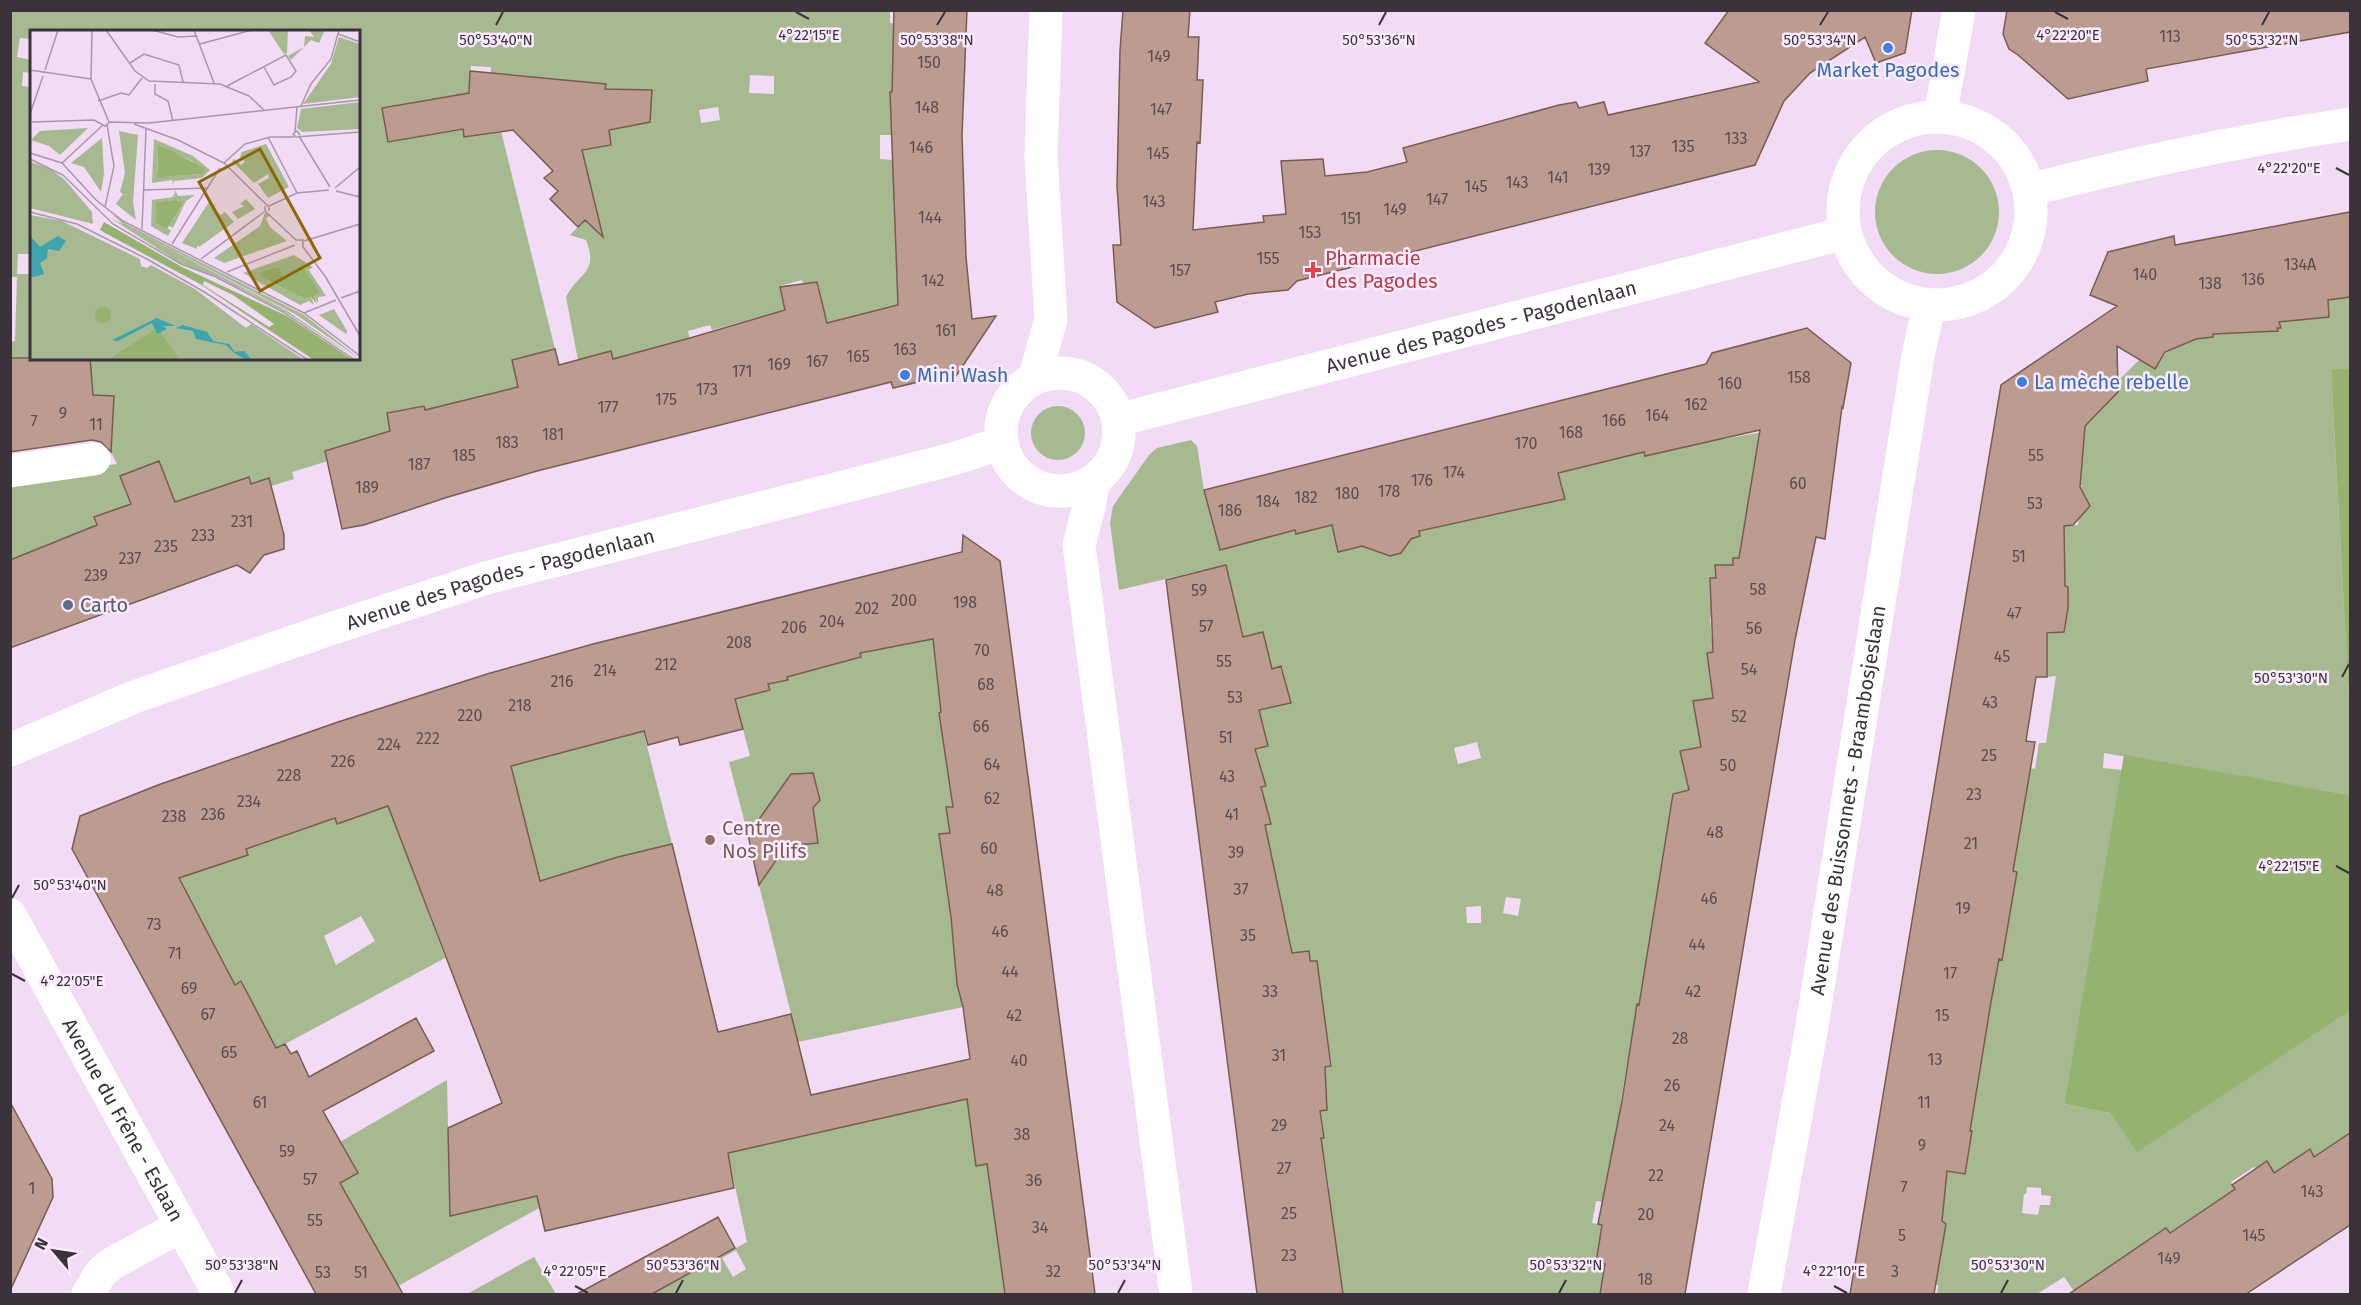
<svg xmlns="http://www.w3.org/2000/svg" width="2361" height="1305" viewBox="0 0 2361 1305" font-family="'Fira Sans',sans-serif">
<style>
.green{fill:#a6b990;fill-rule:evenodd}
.forest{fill:#95b270}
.building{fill:#bc9c90;stroke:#795c51;stroke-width:1.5;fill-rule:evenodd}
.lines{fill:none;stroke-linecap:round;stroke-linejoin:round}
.street{stroke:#fff;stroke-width:33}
.ticks{fill:none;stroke:#3b323b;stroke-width:2}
.shop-dot{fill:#3f7fe0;stroke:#fceafe;stroke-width:2}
.health-dot{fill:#e0444e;stroke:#fceafe;stroke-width:2}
.service-dot{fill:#5c6f8a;stroke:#fceafe;stroke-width:2}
.education-dot{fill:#8d6e63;stroke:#fceafe;stroke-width:2}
.labels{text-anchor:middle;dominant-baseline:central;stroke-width:5;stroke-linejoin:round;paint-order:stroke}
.number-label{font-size:16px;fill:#5b4c50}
.shop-label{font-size:20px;fill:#366cbe;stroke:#fceafe;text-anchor:start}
.health-label{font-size:20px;fill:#be3a42;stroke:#fceafe;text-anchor:start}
.street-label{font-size:20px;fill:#3b323b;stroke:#fceafe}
.service-label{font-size:20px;fill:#4e5e75;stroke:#fceafe;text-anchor:start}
.education-label{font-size:20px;fill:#785e54;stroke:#fceafe;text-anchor:start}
.inset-road{fill:none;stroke:#a997aa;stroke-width:1.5}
.view{fill:#8b6707;fill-opacity:0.15;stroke:#8b6707;stroke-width:3}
.inset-edge{fill:none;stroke:#3b323b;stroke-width:3}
.ticks-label{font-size:15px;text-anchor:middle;fill:#3b323b;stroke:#fceafe;stroke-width:5;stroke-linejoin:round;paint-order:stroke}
</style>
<rect width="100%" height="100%" fill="#f2dbf4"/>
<path class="green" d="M890 10V23L898 24 893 47 892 73 902 93 890 92 891 120 905 135H880V159L893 160 900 306 829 329 817 282 803 284 802 280 780 286 786 316 749 320 712 330 710 325 688 331 692 350 637 367 633 353 613 359 611 351 578 360 566 297C579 272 599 273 586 240L570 235 596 209 573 112 494 103 555 349 512 360 523 409 474 398 433 408 435 427 428 428 424 406 387 413 390 431 328 461 292 472 294 479 271 486 269 478 251 484 249 477 171 505 168 484 159 461 120 476 134 513 112 511 95 516 97 525 80 532 82 540 11 563 10 480 117 464 111 452 114 396 93 395 90 359 358 358V32H32L31 39 20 38 17 57 31 60V73L23 72 22 86 31 87V254H18L17 274H31L32 358 11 386V342L15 341 17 277H10L11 11ZM471 66 491 67 490 97 469 96ZM750 75 774 76V94L749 93ZM415 103 421 136 388 142 382 109ZM718 107 720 120 701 123 699 110ZM488 109 492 133 465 137 461 113Z
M1875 212a62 62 0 1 1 124 0a62 62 0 1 1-124 0Z
M2350 297V368L2331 371 2350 717V795L2104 753 2103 768 2122 770 2064 1104 2110 1113 2137 1151 2350 1011V1133L2314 1157 2309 1149 2274 1173 2267 1161 2256 1168 2254 1167 2231 1182 2235 1189 2170 1233 2166 1229 2113 1271 2078 1294H2076L2064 1277 2037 1294H1937L1938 1285 1934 1284 1945 1224 1942 1221 1943 1214 1936 1213 1942 1170 1965 1174 1972 1132 1961 1129 1991 1002 1999 959H2002L2017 873 2013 871 2020 829 2016 766 2035 769 2039 743H2046L2056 676 2047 677V634L2064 632 2068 587 2065 586 2064 526 2078 525 2079 517 2088 505 2087 501 2080 492 2082 485 2073 484 2082 466 2083 445 2068 443 2090 413H2098L2118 392V385L2122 381 2120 379 2139 360 2155 369 2175 340 2213 337 2212 325 2232 333 2277 331V328H2281L2279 322 2329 317 2328 300ZM2027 1187 2041 1188V1195L2051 1196 2050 1205H2040L2038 1215 2022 1213 2024 1194H2026Z
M1789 392 1739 558H1733V565H1715L1716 578H1710L1711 605H1720L1721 616 1710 617 1713 652 1707 653 1713 698 1693 702 1701 747 1680 751 1689 790 1673 795 1675 801 1672 802 1662 861 1669 863 1645 1006 1637 1005 1621 1100 1624 1101 1605 1202 1596 1201 1592 1223 1602 1225 1596 1262 1605 1264 1600 1294H1343L1340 1270 1327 1271 1329 1187 1321 1139 1324 1138 1320 1111 1327 1109 1325 1067 1332 1066 1328 1041H1321L1325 1019 1317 961H1310L1308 951 1286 954 1271 863 1273 862 1265 825 1270 824 1261 787 1265 786 1255 749 1268 746 1259 710 1291 703 1282 666 1272 669 1263 632 1243 637 1225 565 1119 590 1110 523 1113 506 1149 455 1157 448 1191 440 1197 446 1204 490 1218 540 1293 523 1296 534 1332 525 1338 552 1381 541 1385 554C1393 557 1400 554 1405 547L1404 541 1420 536 1419 531 1564 499 1556 468 1623 457 1643 447 1645 456 1723 435 1724 439 1763 432ZM1477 742 1481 758 1458 764 1454 748ZM1506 897 1521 899 1518 916 1503 913ZM1481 906V923H1467L1466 907Z
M1031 433a27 27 0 1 1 54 0a27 27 0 1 1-54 0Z
M931 628 934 646 943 637 951 711 939 713 955 807 946 808 950 833 940 834 963 1007 798 1042 759 885 820 800 813 774H791L748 835 729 762 750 756 735 699 769 690 768 684 788 680 784 664 825 667 861 657 859 651Z
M633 691 672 844 631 854 540 881 522 808 403 844 445 958 274 1050 233 1007 249 997 242 981 230 987 217 950 200 918 155 853 248 855 246 849 304 829 331 807 337 824 463 778 600 743ZM361 916 375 941 336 965 324 936Z
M447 1080 450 1216 537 1196 539 1208 391 1290 335 1186 340 1142Z
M975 1097 969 1117 976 1166 987 1164 1000 1257 1014 1255 1019 1294H652L747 1242 728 1153ZM736 1250 746 1269 733 1277 722 1258Z
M534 1257 556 1294H467Z"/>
<path class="forest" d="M2350 368V717L2331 370Z
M2124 755 2350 795V1011L2137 1152 2110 1113 2064 1104Z"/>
<path class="building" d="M894 10H967L962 135 966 257 972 319 996 316 956 376 935 380V378L893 388 891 382 537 471 448 497 364 525 342 529 325 451 390 431 387 413 424 406 425 410 518 387 512 360 555 349 559 365 611 351 613 359 690 338 785 310 780 287 817 282 827 323 898 305 890 92H892Z
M1123 10H1190L1188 37H1199L1197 80H1203L1200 143 1197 142 1193 230 1264 222 1263 216 1286 214 1281 161 1323 159 1325 176 1367 172 1407 162 1403 148 1559 105 1576 102 1579 108 1604 102 1608 115 1759 82 1705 43 1729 10H1912L1905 53 1876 63 1865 37 1810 73 1784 101 1755 165 1297 281 1288 290 1248 294 1215 302 1218 312 1155 328 1117 302 1113 245H1121L1117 186 1120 51Z
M2007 10H2350V32L2146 69 2148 81 2068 99 2018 55 2009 49 2003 34Z
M470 71 606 84 605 89 652 90 650 122 609 130 611 145 582 150 603 237 585 220 578 227 550 199 558 191 544 178 553 171 513 130 464 137 463 129 388 142 382 108 469 93Z
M2350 212V297L2328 300 2329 317 2279 322 2281 328H2277L2278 331 2213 334V337L2196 339 2165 352 2155 369 2117 346 2118 392 2085 426 2080 487 2090 506 2073 525 2064 526 2065 586 2068 587V608L2064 632 2047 633V677H2036L2026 741 2035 742 2013 871 2017 872 2002 960 1999 959 1991 1002 1970 1131H1972L1965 1174 1947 1171 1942 1221 1946 1224 1934 1294H1850L2001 385 2117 306 2090 295 2108 252 2174 236 2175 245Z
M1807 328 1851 363 1843 408 1842 407 1825 539 1816 537 1795 640 1685 1294H1600L1605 1264 1596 1263 1602 1225 1598 1224 1622 1101 1637 1004 1639 1005 1673 794 1689 790 1680 751 1701 747 1693 701 1713 698 1707 653 1713 652 1710 578H1716L1715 565H1733V558H1739L1760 430 1645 456 1644 452 1558 473 1565 499 1419 531 1420 536 1411 539 1401 553 1390 556 1362 546 1338 552 1332 525 1296 534 1295 530 1220 550 1204 490 1706 364 1712 353Z
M10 358H90L93 395 114 396 111 452 101 442 92 440 10 452Z
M159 461 175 502 249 477 251 484 269 478 284 535V549L264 555 250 573 237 565 10 648V560L97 525 94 517 131 504 120 476Z
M963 535 1000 561 1095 1294H1005L987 1164 976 1166 967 1099 728 1153 734 1188 545 1231 537 1196 450 1216 448 1128 502 1103 388 806 337 824 335 818 246 849 248 855 179 878 235 985 241 981 276 1048 285 1044 291 1054 297 1051 309 1077 416 1018 434 1051 323 1111 358 1173 340 1183 403 1294H316L72 849 80 816 158 785 338 722 487 674 593 644 962 552ZM933 639 941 712 939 713 953 807H946L950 833 939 834 951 917 957 984 963 1007 970 1059 811 1095 791 1014 718 1032 672 844 618 857 540 881 511 766 644 731 648 745 678 737 680 745 743 729 735 699 770 690 768 684 788 680 787 677 861 657 860 653Z
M1226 565 1243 637 1263 632 1272 669 1281 666 1291 703 1259 710 1268 746 1255 749 1266 786 1261 787 1271 824 1265 825 1292 953 1309 951 1310 961H1317L1331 1066 1325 1067 1327 1110 1320 1111 1324 1138H1321L1343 1294H1257L1166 580Z
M813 773 820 800 813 808 818 843 786 846 759 885 748 835 791 774Z
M10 1102 52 1179 53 1197 10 1291Z
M2350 1133V1225L2246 1294H2069L2166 1228 2170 1233 2235 1189 2232 1185 2267 1161 2274 1173 2310 1149 2314 1157Z
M718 1217 735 1248 652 1294H577Z"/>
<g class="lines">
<g class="street">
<circle cx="1937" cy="211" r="94"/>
<path d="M1940 117 1959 10"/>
<path d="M2029 190C2134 163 2243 140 2350 124"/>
<circle cx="1060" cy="432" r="59"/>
<path d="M1034 379 1051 320 1041 156 1046 10"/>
<path id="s1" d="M1118 420 1845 233"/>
<path d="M10 471 94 459"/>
<path d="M1093 482 1090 502 1079 545 1176 1294"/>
<path id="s2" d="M10 750 134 697 327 630 486 578 953 459 1002 443"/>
<path id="s3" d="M10 915 219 1294"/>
<path d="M88 1294 100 1274 111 1264 181 1226"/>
<path id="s4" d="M1764 1294 1812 1026 1918 356 1929 306"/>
</g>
</g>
<path class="ticks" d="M796 12 809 19M2055 12 2068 19M496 25 503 12M937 25 945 12M1379 25 1386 12M1820 25 1828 12M2262 25 2269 12M2336 168 2349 175M2342 677 2349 664M2336 866 2349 873M12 898 19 885M12 974 25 981M575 1286 588 1293M1834 1286 1847 1293M235 1293 242 1280M676 1293 683 1280M1118 1293 1125 1280M1559 1293 1566 1280M2001 1293 2008 1280"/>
<g class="shop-dot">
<circle cx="1888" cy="48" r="6"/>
<circle cx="905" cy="375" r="6"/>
<circle cx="2022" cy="382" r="6"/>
</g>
<path class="health-dot" d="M1310 261h6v6h6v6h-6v6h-6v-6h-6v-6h6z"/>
<circle class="service-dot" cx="68" cy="605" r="6"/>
<circle class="education-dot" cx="710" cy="840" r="6"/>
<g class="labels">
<g class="number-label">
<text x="2170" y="36">113</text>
<text x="1159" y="56">149</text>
<text x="929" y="62">150</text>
<text x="927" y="107">148</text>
<text x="1161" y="109">147</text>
<text x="1736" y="138">133</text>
<text x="1683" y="146">135</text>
<text x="921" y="147">146</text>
<text x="1640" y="151">137</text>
<text x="1158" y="153">145</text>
<text x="1599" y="169">139</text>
<text x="1558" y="177">141</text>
<text x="1517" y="182">143</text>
<text x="1476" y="186">145</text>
<text x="1437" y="199">147</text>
<text x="1154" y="201">143</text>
<text x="1395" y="209">149</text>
<text x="930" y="217">144</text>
<text x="1351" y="218">151</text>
<text x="1310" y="232">153</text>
<text x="1268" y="258">155</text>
<text x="2300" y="264">134A</text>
<text x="1180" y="270">157</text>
<text x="2145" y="274">140</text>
<text x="2253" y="279">136</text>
<text x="933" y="280">142</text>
<text x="2210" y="283">138</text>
<text x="946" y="330">161</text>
<text x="905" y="349">163</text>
<text x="858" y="356">165</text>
<text x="817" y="361">167</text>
<text x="779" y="364">169</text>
<text x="742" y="371">171</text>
<text x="1799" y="377">158</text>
<text x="1730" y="383">160</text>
<text x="707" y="389">173</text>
<text x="666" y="399">175</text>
<text x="1696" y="404">162</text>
<text x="608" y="407">177</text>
<text x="63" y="413">9</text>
<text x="1657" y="415">164</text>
<text x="1614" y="420">166</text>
<text x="34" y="421">7</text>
<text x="96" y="424">11</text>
<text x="1571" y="432">168</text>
<text x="553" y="434">181</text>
<text x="507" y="442">183</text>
<text x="1526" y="443">170</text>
<text x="464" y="455">185</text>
<text x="2036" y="455">55</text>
<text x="419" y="464">187</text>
<text x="1454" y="472">174</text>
<text x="1422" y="480">176</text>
<text x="1798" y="483">60</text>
<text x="367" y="487">189</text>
<text x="1389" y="491">178</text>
<text x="1347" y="493">180</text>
<text x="1306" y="497">182</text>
<text x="1268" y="501">184</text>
<text x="2035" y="503">53</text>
<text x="1230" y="510">186</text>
<text x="242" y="521">231</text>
<text x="203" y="535">233</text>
<text x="166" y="546">235</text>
<text x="2019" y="556">51</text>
<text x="130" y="558">237</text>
<text x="96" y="575">239</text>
<text x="1758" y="589">58</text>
<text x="1199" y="590">59</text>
<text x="904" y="600">200</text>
<text x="965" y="602">198</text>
<text x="867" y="608">202</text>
<text x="2014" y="613">47</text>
<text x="832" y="621">204</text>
<text x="1206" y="626">57</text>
<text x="794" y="627">206</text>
<text x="1754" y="628">56</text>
<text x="739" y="642">208</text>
<text x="982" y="650">70</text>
<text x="2002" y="656">45</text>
<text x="1224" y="661">55</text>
<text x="666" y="664">212</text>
<text x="1749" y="669">54</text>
<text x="605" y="670">214</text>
<text x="562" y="681">216</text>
<text x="986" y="684">68</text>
<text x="1235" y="697">53</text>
<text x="1990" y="702">43</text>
<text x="520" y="705">218</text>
<text x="470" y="715">220</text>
<text x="1739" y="716">52</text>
<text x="981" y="726">66</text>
<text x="1226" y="737">51</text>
<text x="428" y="738">222</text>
<text x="389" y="744">224</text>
<text x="1989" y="755">25</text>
<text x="343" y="761">226</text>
<text x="992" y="764">64</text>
<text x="1728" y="765">50</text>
<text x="289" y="775">228</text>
<text x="1227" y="776">43</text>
<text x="1974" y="794">23</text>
<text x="992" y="798">62</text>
<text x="249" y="801">234</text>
<text x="213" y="814">236</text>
<text x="1232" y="814">41</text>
<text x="174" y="816">238</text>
<text x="1715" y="832">48</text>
<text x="1971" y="843">21</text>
<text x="989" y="848">60</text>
<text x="1236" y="852">39</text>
<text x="1241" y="889">37</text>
<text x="995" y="890">48</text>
<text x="1709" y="898">46</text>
<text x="1963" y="908">19</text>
<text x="154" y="924">73</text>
<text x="1000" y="931">46</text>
<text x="1248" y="935">35</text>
<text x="1697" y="944">44</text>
<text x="175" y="953">71</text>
<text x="1010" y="971">44</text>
<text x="1950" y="973">17</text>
<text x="189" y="988">69</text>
<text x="1270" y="991">33</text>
<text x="1693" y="991">42</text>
<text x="208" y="1014">67</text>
<text x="1014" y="1015">42</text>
<text x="1942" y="1015">15</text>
<text x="1680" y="1038">28</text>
<text x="229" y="1052">65</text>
<text x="1279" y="1055">31</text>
<text x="1935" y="1059">13</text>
<text x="1019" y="1060">40</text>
<text x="1672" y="1085">26</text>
<text x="260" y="1102">61</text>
<text x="1924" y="1102">11</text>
<text x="1279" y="1125">29</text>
<text x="1667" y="1125">24</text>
<text x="1022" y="1134">38</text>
<text x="1922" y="1145">9</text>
<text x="287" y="1151">59</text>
<text x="1284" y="1168">27</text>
<text x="1656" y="1175">22</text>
<text x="310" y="1179">57</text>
<text x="1034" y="1180">36</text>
<text x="1904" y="1187">7</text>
<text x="32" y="1188">1</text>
<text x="2312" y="1191">143</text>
<text x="1289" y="1213">25</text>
<text x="1646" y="1214">20</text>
<text x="315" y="1220">55</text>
<text x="1040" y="1227">34</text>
<text x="1902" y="1235">5</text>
<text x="2254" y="1235">145</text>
<text x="1289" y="1255">23</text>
<text x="2169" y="1258">149</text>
<text x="1053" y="1271">32</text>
<text x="1895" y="1271">3</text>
<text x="323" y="1272">53</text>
<text x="361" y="1272">51</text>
<text x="1645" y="1279">18</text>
</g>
<g class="shop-label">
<text x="1888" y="70" text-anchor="middle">Market Pagodes</text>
<text x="917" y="375">Mini Wash</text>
<text x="2034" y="382">La mèche rebelle</text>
</g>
<g class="health-label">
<text x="1325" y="258">Pharmacie<tspan x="1325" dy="23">des Pagodes</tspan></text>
</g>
<g class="street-label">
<text stroke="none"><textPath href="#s1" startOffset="375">Avenue des Pagodes - Pagodenlaan</textPath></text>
<text stroke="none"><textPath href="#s2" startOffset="520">Avenue des Pagodes - Pagodenlaan</textPath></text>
<text stroke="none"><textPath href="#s4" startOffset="501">Avenue des Buissonnets - Braambosjeslaan</textPath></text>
<text stroke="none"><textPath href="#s3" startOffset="234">Avenue du Frêne - Eslaan</textPath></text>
</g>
<g class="service-label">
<text x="80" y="605">Carto</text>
</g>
<g class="education-label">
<text x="722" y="828">Centre<tspan x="722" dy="23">Nos Pilifs</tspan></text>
</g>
</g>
<g transform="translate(30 30)">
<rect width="330" height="330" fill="#f2dbf4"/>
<path d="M238 0H258L257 23 254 24ZM295 0 289 13 281 10 261 30 258 26 274 17 275 6 284 7 280 1ZM309 7 330 14V67L273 74 301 34ZM330 72V99L272 102 267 98 271 79ZM58 98 30 125 19 116 1 110 10 101ZM89 101 108 105 103 172 106 190 86 174 93 164 90 162 95 143ZM72 108 74 144 71 162 54 137 41 133ZM124 109 163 126 180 140 172 148 144 151 143 146 171 144 162 131 128 116 127 147 142 146V150L122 153ZM236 114 259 157 238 168 228 154 239 148 238 144 224 153 202 131 205 129 211 135 215 132 210 127 212 122ZM0 132 19 138 35 150 62 182 63 194 0 178ZM145 160 148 166 165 165 156 171 143 198 139 196 154 172 146 170ZM144 163 145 170 126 172 125 193 141 200 138 206 121 196 122 170 143 167ZM216 169 225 179 208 189 202 182 214 176 210 174ZM179 172 185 175 183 180 191 185 195 182 204 192 169 217 167 215V219L152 213ZM81 183 96 194 274 285 330 329 265 284 94 195ZM235 183 240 185 236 189 240 197 257 211 194 233 184 228 230 196ZM0 185 32 191 110 229 111 236 117 238 121 235 165 259 216 298 221 294 274 330H0ZM79 187 257 281 329 330 257 283 188 247 150 233ZM264 225 283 237 279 240 296 266 288 267V273L284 266 290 263 253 248 249 236 232 242 231 247 274 269 281 267 284 275 279 271 270 275 213 243ZM304 279 317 301 316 304 289 285Z" fill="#a6b990"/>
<path d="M128 115 144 122 175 139 172 144 144 146 143 156 142 146 127 148ZM145 160 146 170 154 172 137 199 125 193 126 172 144 170ZM74 192 152 237 257 286 323 330H284L170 254 75 203 70 200ZM174 251 203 265 244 294 239 297 173 255ZM249 236 253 247 272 236 290 263 284 266 287 274 281 267 274 269 231 247V242ZM65 285a8 8 0 1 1 16 0a8 8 0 1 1-16 0ZM124 300 131 303 149 329 78 330Z" fill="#95b270" fill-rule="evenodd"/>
<path d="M0 206 10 217 28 206 36 211 29 221 18 219 17 228 10 233 14 244 0 248ZM127 288 145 296H133L137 299 127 304 122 293 88 311 82 310ZM153 295 177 302 183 311 199 314 205 322 214 321 222 330H217L204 323 196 315 166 309 163 301 146 298Z" fill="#3ca5ae"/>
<path class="inset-road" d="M62 0 61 49 79 92M76 0 105 41 119 51 190 54 219 66 234 80M122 0 148 7 167 6M164 0 184 53M308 4 330 12M170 14 222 0M100 33 114 24 149 35 153 52M0 40 61 49M15 40 28 0M125 54V64L138 71 143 91M197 56 256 25 266 41 261 47 244 55 234 37M68 71 91 63 99 65 112 48M271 76 281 54 301 29 309 0M0 84 13 46M2 92 64 90 75 96 80 92 119 93 330 70M104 94 148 110 194 133 239 177V181M265 102 267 77M270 105 267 101 263 104 266 107 330 102M269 106 300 157M238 107 267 163M0 123 32 133 66 170 93 191 274 283 330 326M0 129 33 145 83 194 151 234 186 247 253 282 325 330M32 133 73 95M194 133 215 114 240 107H264M305 158 330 137M114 160 177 158M306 161 330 167M235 176V181L266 210H273V217L295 246 330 306M239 176 267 163 299 160M75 177 84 136 77 95M0 182 47 194 117 229 176 263 278 330M112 199 116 99M274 211 330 194M142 214 190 138M171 229 234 182M197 242 265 215M311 268 330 261M274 283 306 270"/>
<path class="view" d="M230 119 290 228 230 261 169 152Z"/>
<rect width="330" height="330" class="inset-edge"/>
</g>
<g class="ticks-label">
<text x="809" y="40">4°22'15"E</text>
<text x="2068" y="40">4°22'20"E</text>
<text x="496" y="45">50°53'40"N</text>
<text x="937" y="45">50°53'38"N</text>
<text x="1379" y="45">50°53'36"N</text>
<text x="1820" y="45">50°53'34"N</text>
<text x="2262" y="45">50°53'32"N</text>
<text x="2289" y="173">4°22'20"E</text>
<text x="2291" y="683">50°53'30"N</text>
<text x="2289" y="871">4°22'15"E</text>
<text x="70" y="890">50°53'40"N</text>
<text x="72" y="986">4°22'05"E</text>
<text x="242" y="1270">50°53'38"N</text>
<text x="683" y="1270">50°53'36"N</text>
<text x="1125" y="1270">50°53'34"N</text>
<text x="1566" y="1270">50°53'32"N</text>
<text x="2008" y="1270">50°53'30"N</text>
<text x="575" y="1276">4°22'05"E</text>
<text x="1834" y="1276">4°22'10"E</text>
</g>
<rect width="2361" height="1305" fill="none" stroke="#3b323b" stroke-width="24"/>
<g transform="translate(54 1251) rotate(299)" stroke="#fceafe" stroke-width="4.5" paint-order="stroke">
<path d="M0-4.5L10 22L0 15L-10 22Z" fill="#3b323b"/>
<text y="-9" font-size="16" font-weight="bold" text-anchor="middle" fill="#3b323b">N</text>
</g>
</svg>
